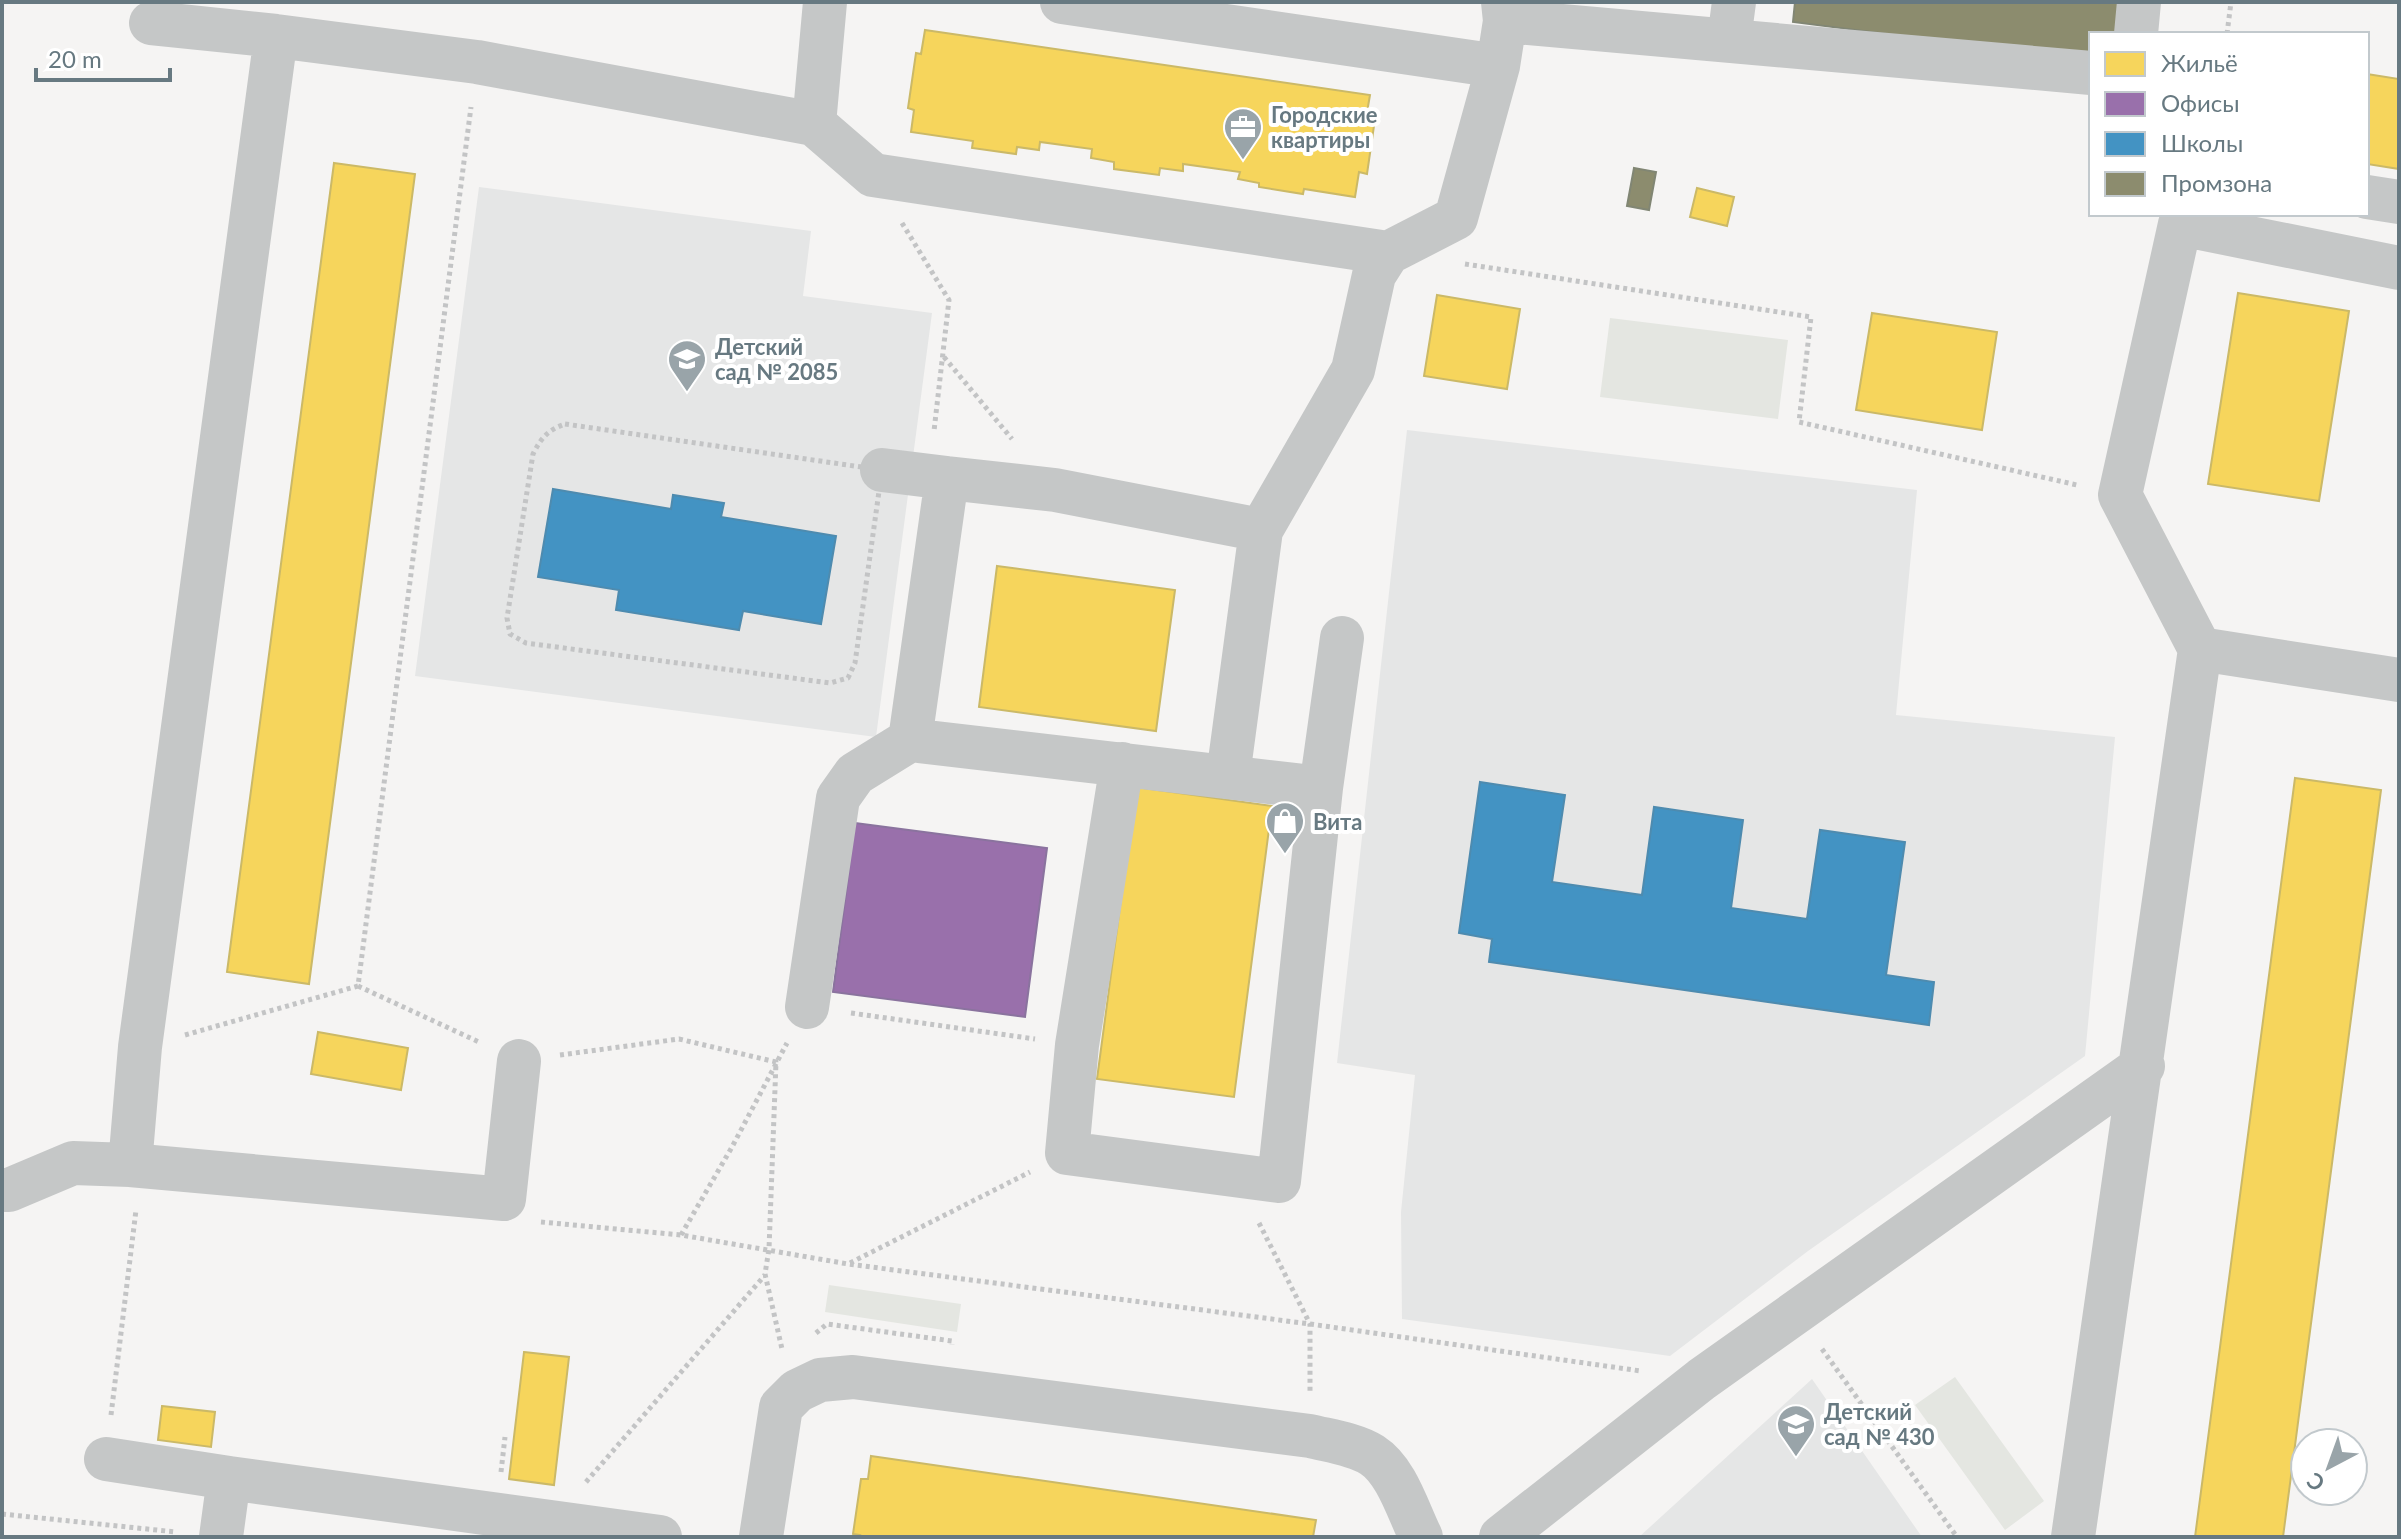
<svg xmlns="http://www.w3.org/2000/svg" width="2401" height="1539" viewBox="0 0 2401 1539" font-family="Lato,sans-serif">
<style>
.built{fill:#e5e6e6}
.green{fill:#e4e6e1}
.homes{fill:#f6d55c;stroke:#cbb967;stroke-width:2}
.offices{fill:#9970ab;stroke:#8a739e;stroke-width:2}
.schools{fill:#4393c3;stroke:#4e8baf;stroke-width:2}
.industry{fill:#8c8c6e;stroke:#818674;stroke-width:2}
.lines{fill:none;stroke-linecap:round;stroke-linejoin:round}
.path{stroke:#c3c4c5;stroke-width:5;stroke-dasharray:4 4;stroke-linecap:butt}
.minor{stroke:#c5c7c7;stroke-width:44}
.labels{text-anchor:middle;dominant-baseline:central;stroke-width:8;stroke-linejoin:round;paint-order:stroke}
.poi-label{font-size:22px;font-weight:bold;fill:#677981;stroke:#fff;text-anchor:start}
</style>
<rect width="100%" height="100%" fill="#f5f4f3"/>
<path class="built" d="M479 187 811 231 803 296 932 313 876 737 415 676Z
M1407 430 1917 490 1896 715 2115 737 2085 1056 1808 1251 1670 1356 1402 1319 1401 1212 1415 1075 1337 1063Z
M1812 1379 1922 1537H1639Z"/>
<path class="green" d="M1610 318 1788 340 1778 419 1600 397Z
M829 1285 961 1304 957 1332 825 1312Z
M1955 1377 2044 1501 2005 1530 1915 1405Z"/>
<path class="homes" d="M925 30 1370 95 1366 118 1375 119 1367 174 1359 172 1355 197 1304 189 1303 194 1259 187V183L1238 179 1240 172 1183 164V171L1160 168 1159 175 1114 169V162L1091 158 1092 149 1040 142 1039 150 1017 147 1016 154 972 148 973 141 911 132 914 110 908 108 916 53 921 54Z
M2367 74 2399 79V169L2367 164Z
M334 163 415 174 309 984 227 972Z
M1697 188 1734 197 1727 226 1690 217Z
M2238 293 2349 311 2319 501 2208 484Z
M1437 295 1520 309 1507 389 1424 376Z
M1872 313 1997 332 1982 430 1856 410Z
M997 566 1175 590 1156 731 979 707Z
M2295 778 2381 790 2283 1537H2195Z
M1136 787 1272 806 1234 1097 1097 1079Z
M318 1032 408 1048 401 1090 311 1074Z
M524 1352 569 1357 554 1485 509 1479Z
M162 1406 215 1412 211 1447 158 1440Z
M871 1456 1316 1520 1313 1537H859L860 1535 853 1534 861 1479H868Z"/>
<path class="offices" d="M855 823 1047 848 1025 1017 833 992Z"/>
<path class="schools" d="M553 489 671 509 673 495 724 503 721 517 836 536 821 624 743 611 739 630 616 610 619 590 538 577Z
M1480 782 1565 795 1552 882 1642 895 1654 807 1743 820 1731 908 1807 919 1820 830 1905 842 1886 975 1934 982 1929 1025 1489 962 1492 939 1459 933Z"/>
<path class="industry" d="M1795 2H2120L2116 34H2091V60L1793 22Z
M1634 168 1656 172 1649 210 1627 206Z"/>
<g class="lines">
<path class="path" d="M2227 34 2231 2
M902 223 949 300 934 431
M1465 264 1811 317 1799 422 2077 485
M944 357 1012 439
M565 424 882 470 855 663 848 678 830 683 526 643 510 634 507 618 533 454C541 438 548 430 565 424Z
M358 986 479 1042
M851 1013 1035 1039
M185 1035 358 986 471 107
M560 1055 679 1039 776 1062 769 1249 765 1274 782 1349
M541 1222 681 1235 848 1264 1310 1324 1641 1371
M1259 1223 1310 1324V1393
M681 1235 732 1147 787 1043
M850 1263 1030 1172
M816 1333 827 1324 952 1341V1345
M1822 1349 1957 1537
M111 1415 136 1210
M501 1472 505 1437
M586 1482 765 1275
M2 1514 176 1532"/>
<path class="minor" d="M825 2 814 124 873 175 1388 253
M1062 2 1498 66
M1505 21 2091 73
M151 23 276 36 477 62 814 124
M2136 34 2139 2
M1729 40 1734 2
M2367 197 2399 202
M882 470 947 478
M2200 649 2399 680
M910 740 1321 788
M1122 764 1077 1045 1067 1153 1279 1181 1321 788 1342 638
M1228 776 1261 530 1353 370 1374 275 1388 253 1456 218 1498 66 1505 21 1503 2
M807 1007 838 798 855 774 910 740 947 478 1055 490 1261 530
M130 1165 140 1047 276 36
M2 1190H9L73 1163 130 1165 504 1199 519 1061
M106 1459 229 1478
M221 1537 229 1478 660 1537
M761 1537 781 1407 797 1391 820 1380 853 1377 1310 1436C1330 1441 1354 1444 1372 1455 1397 1471 1408 1511 1421 1537
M1501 1537 1702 1379 2143 1066
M2073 1537 2200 649 2120 495 2180 224 2399 268"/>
</g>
<defs>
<g id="office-pin" transform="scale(2)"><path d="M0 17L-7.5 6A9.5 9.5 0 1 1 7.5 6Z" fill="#99a4a9" stroke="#fff"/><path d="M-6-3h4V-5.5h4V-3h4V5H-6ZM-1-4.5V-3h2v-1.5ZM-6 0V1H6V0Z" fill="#fff"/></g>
<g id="school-pin" transform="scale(2)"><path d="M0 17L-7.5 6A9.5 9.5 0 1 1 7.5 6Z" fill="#99a4a9" stroke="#fff"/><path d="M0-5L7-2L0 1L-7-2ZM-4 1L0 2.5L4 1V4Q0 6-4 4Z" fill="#fff"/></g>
<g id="shop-pin" transform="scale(2)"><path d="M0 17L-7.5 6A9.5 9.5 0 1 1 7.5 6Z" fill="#99a4a9" stroke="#fff"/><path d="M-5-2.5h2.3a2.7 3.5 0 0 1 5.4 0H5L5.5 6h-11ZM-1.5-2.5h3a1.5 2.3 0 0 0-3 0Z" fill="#fff"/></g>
</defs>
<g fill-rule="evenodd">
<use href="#office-pin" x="1243" y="127"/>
<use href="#school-pin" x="687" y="359"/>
<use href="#shop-pin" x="1285" y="821"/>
<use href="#school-pin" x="1796" y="1424"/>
</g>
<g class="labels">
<g class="poi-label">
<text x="1271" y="114">Городские<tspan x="1271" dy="25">квартиры</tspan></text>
<text x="715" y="346">Детский<tspan x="715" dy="25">сад № 2085</tspan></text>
<text x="1313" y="821">Вита</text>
<text x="1824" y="1411">Детский<tspan x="1824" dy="25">сад № 430</tspan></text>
</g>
</g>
<rect width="2401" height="1539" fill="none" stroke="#677981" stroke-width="8"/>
<rect x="2089" y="32" width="280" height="184" fill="#ffffff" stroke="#c2c9cd" stroke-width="2"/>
<rect x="2105" y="52" width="40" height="24" fill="#f6d55c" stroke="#c2c9cd" stroke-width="2"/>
<text x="2161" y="72" font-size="24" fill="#677981">Жильё</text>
<rect x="2105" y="92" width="40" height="24" fill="#9970ab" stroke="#c2c9cd" stroke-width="2"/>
<text x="2161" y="112" font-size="24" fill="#677981">Офисы</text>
<rect x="2105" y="132" width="40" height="24" fill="#4393c3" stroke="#c2c9cd" stroke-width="2"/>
<text x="2161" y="152" font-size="24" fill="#677981">Школы</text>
<rect x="2105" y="172" width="40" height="24" fill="#8c8c6e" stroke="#c2c9cd" stroke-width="2"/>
<text x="2161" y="192" font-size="24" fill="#677981">Промзона</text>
<g transform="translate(2329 1467) rotate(221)"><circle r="38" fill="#ffffff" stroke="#c2c9cd" stroke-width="2"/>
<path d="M0-6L14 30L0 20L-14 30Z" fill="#99a4a9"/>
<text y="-12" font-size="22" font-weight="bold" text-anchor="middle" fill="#677981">С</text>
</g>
<path d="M36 68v12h134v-12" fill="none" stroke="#677981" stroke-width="4"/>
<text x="48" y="68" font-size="24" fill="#677981" stroke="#ffffff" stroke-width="6" paint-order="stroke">20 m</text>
</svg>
